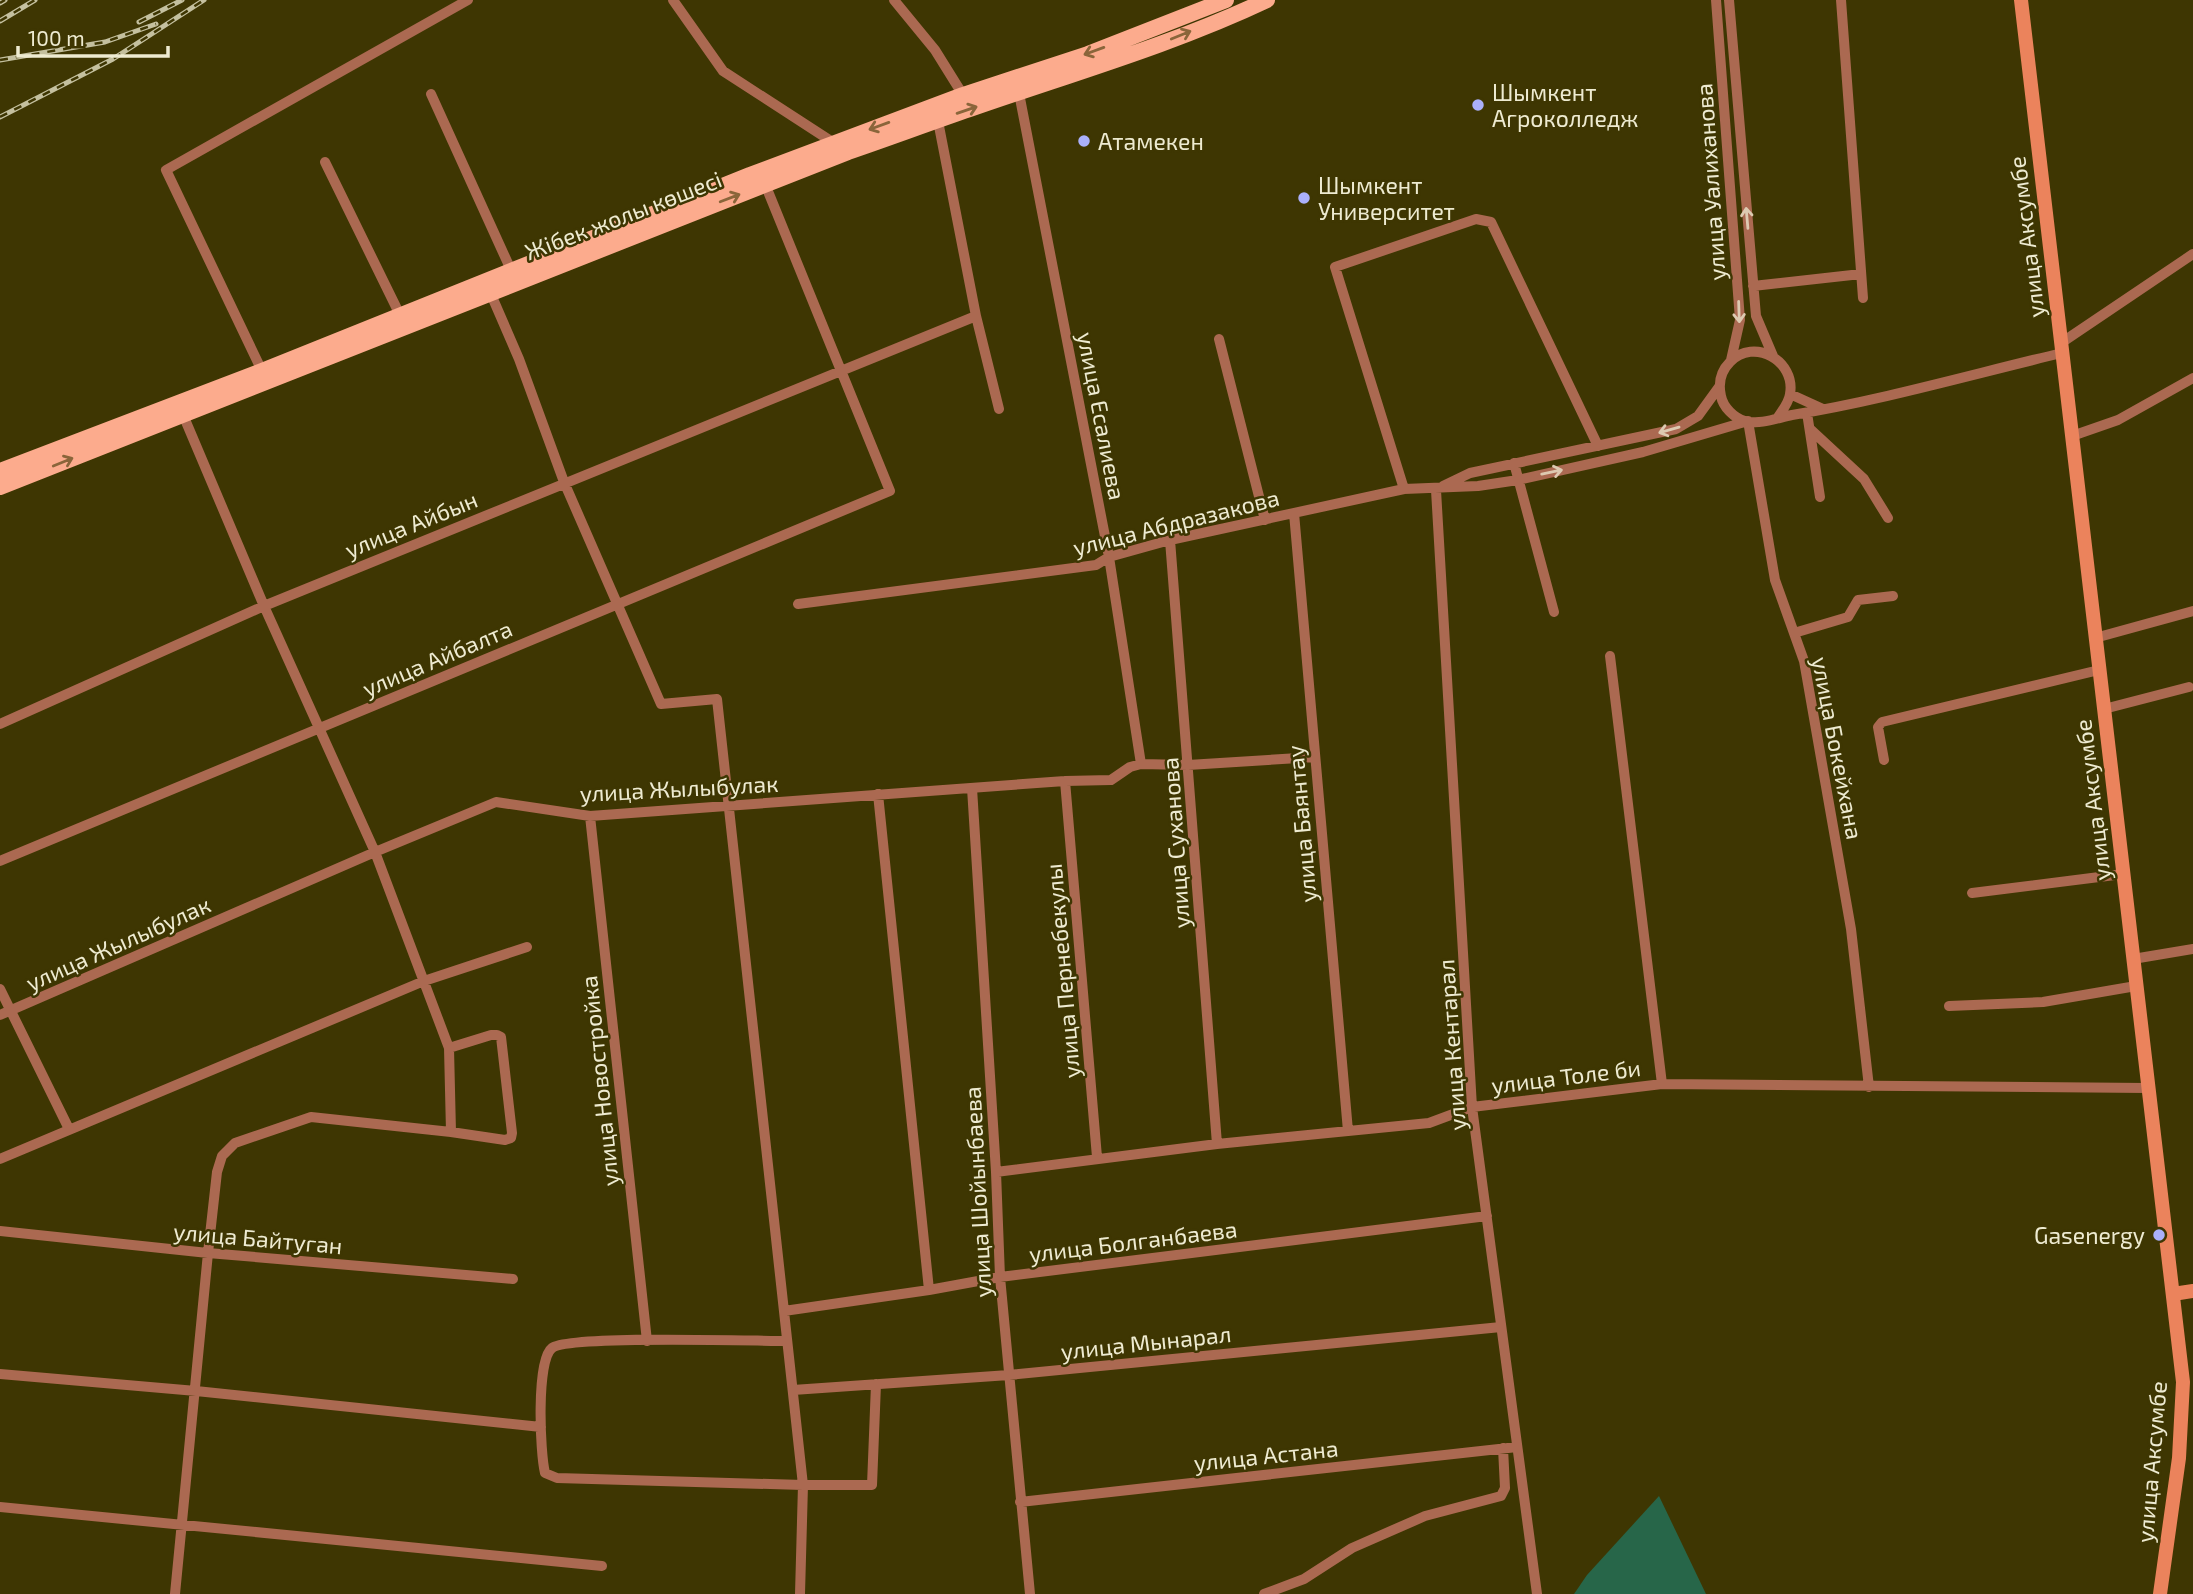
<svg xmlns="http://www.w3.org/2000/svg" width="2193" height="1594" viewBox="0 0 2193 1594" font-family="'Exo 2',sans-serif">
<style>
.green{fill:#276649}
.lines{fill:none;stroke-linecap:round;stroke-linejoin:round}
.minor{stroke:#ab6951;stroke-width:10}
.secondary{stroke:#eb835c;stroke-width:14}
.primary{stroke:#fcab8d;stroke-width:16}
.rail-casing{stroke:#c4c09f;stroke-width:5}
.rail{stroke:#3e3602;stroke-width:2.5;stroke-dasharray:8;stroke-linecap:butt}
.oneway{stroke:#8a653a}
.oneway2{stroke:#ddcab1}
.poi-dot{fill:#aab0fb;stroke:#3e3602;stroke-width:2.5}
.labels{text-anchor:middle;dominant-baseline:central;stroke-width:5;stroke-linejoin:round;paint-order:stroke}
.poi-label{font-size:23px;fill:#eeebd1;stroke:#3e3602;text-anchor:start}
.street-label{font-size:23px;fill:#eeebd1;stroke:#3e3602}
</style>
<rect width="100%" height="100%" fill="#3e3602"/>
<path class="green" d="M1659 1496 1706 1594H1574L1587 1575Z"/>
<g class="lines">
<path class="minor" d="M673 0 723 71 834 143
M894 0 935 50 963 95
M1716 0 1740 320 1731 360
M1729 0 1756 316 1773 356
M1841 0 1863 298
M1018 88 1109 557 1141 764
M431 94 511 270
M938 121 976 316 999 409
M325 162 400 315
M1753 286 1861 274
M490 292 519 359 564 482 661 704 717 699 803 1485 800 1594
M1219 339 1265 520
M2061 343 2193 254
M262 371 166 170 468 0
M1790 394 1823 409
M1807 413 1820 497
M1778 417C1783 410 1789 402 1790 394 1796 361 1754 337 1730 362 1721 371 1718 383 1721 396 1723 407 1734 418 1745 421 1761 425 1777 418 1792 415 1883 400 1973 374 2062 353
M1810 429 1864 479 1888 518
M2072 436 2118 420 2193 378
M1514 463 1554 612
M1443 486 1470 473 1676 429 1698 416 1719 387
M1404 489 1335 267 1476 219 1491 222 1598 446
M1436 490 1472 1107 1537 1594
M1294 513 1348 1131
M1170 540 1217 1144
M798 604 1096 565 1109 557 1170 540 1404 489 1478 486 1518 480 1643 452 1748 421 1775 580 1804 661 1851 929 1869 1087
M1794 633 1848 617 1858 600 1893 596
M2095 638 2193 611
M1610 656 1662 1084
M2104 709 2189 687
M0 724 264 606 976 316
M1884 760 1878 727 1882 722 2099 670
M1065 781 1097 1157
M972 788 996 1172 1000 1277 1030 1594
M878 794 929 1290
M590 816 647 1341
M0 861 890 491 765 184
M1972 893 2123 874
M2133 959 2193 949
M0 989 69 1129
M1949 1006 2043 1002 2136 986
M0 1015 375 852 496 802 590 816 1065 781 1111 780 1130 767 1141 764 1188 765 1315 757
M449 1048 491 1035H497L501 1037 512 1133 511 1138 505 1140 451 1132
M0 1159 424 981 527 947
M996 1172 1217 1144 1429 1123 1472 1107 1662 1084 2147 1088
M0 1231 208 1253 513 1279
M784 1311 929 1290 1000 1277 1487 1216
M787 1341C753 1341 569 1335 552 1348 536 1360 540 1453 545 1473L557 1478 803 1485H872L876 1384
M0 1374 196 1391 541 1427
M793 1390 1009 1375 1501 1327
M1020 1502 1517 1447
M0 1507 602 1566
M175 1594 208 1253 217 1172 222 1156 235 1143 311 1117 451 1132 449 1048 375 852 264 606 181 410
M1264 1594 1304 1579 1352 1548 1425 1516 1501 1496 1505 1488 1503 1448"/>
<path class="secondary" d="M2021 0 2183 1382 2179 1458 2160 1594
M2173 1294 2193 1291"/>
<path class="primary" d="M0 471 262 371 750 175 963 95 1088 54 1226 0
M0 487 848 152C889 138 929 123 970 109 1070 74 1172 45 1267 0"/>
<g class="rail-casing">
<path id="rail" d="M0 3 5 0
M0 21 35 0
M139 22 182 0
M0 60 105 42 156 24
M0 117 113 59 204 0"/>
</g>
<use href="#rail" class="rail"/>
</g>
<defs><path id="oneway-shaft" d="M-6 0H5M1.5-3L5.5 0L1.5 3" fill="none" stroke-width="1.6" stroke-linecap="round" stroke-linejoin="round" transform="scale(1.75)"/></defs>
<g class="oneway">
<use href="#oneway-shaft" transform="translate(1181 35) rotate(-22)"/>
<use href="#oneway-shaft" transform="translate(1094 51) rotate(160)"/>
<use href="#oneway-shaft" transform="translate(967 110) rotate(-19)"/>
<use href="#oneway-shaft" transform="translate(879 126) rotate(160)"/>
<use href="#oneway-shaft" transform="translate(730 198) rotate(-21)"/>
<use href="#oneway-shaft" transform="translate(63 462) rotate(-22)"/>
</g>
<g class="oneway2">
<use href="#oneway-shaft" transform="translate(1747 218) rotate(-95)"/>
<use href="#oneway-shaft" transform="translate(1739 312) rotate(88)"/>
<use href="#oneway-shaft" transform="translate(1669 430) rotate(164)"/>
<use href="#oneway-shaft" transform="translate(1552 472) rotate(-12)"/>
</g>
<g class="poi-dot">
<circle cx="1478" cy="105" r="7"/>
<circle cx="1084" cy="141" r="7"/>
<circle cx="1304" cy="198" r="7"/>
<circle cx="2159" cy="1235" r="7"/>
</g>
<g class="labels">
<g class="poi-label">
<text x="1492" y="92">Шымкент<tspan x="1492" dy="26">Агроколледж</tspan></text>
<text x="1098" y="141">Атамекен</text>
<text x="1318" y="185">Шымкент<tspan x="1318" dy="26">Университет</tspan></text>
<text x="2145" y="1235" text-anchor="end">Gasenergy</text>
</g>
<g class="street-label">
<text transform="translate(1710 182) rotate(-94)">улица Уалиханова</text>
<text transform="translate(623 215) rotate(-21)">Жібек жолы көшесі</text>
<text transform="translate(2026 237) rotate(-97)">улица Аксумбе</text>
<text transform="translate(1102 416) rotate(79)">улица Есалиева</text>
<text transform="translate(1176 522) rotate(-14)">улица Абдразакова</text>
<text transform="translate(411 524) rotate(-22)">улица Айбын</text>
<text transform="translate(437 658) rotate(-23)">улица Айбалта</text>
<text transform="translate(1838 748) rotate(79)">улица Бокейхана</text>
<text transform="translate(679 788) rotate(-3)">улица Жылыбулак</text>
<text transform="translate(2092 800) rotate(-97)">улица Аксумбе</text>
<text transform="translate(1301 824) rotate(-95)">улица Баянтау</text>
<text transform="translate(1175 843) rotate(-94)">улица Суханова</text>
<text transform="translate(118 943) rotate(-24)">улица Жылыбулак</text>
<text transform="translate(1062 971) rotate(-95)">улица Пернебекулы</text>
<text transform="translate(1451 1045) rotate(-94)">улица Кентарал</text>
<text transform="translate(1566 1076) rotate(-7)">улица Толе би</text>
<text transform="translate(599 1081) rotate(-96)">улица Новостройка</text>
<text transform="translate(977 1192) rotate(-93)">улица Шойынбаева</text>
<text transform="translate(258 1238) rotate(5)">улица Байтуган</text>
<text transform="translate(1133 1241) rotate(-7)">улица Болганбаева</text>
<text transform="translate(1146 1342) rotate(-6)">улица Мынарал</text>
<text transform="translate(1266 1455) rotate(-6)">улица Астана</text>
<text transform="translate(2151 1462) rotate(-85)">улица Аксумбе</text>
</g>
</g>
<path d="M18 46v10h150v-10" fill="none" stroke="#eeebd1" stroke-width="3.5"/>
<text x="28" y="46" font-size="21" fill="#eeebd1" stroke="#3e3602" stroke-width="5" paint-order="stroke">100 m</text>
</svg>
